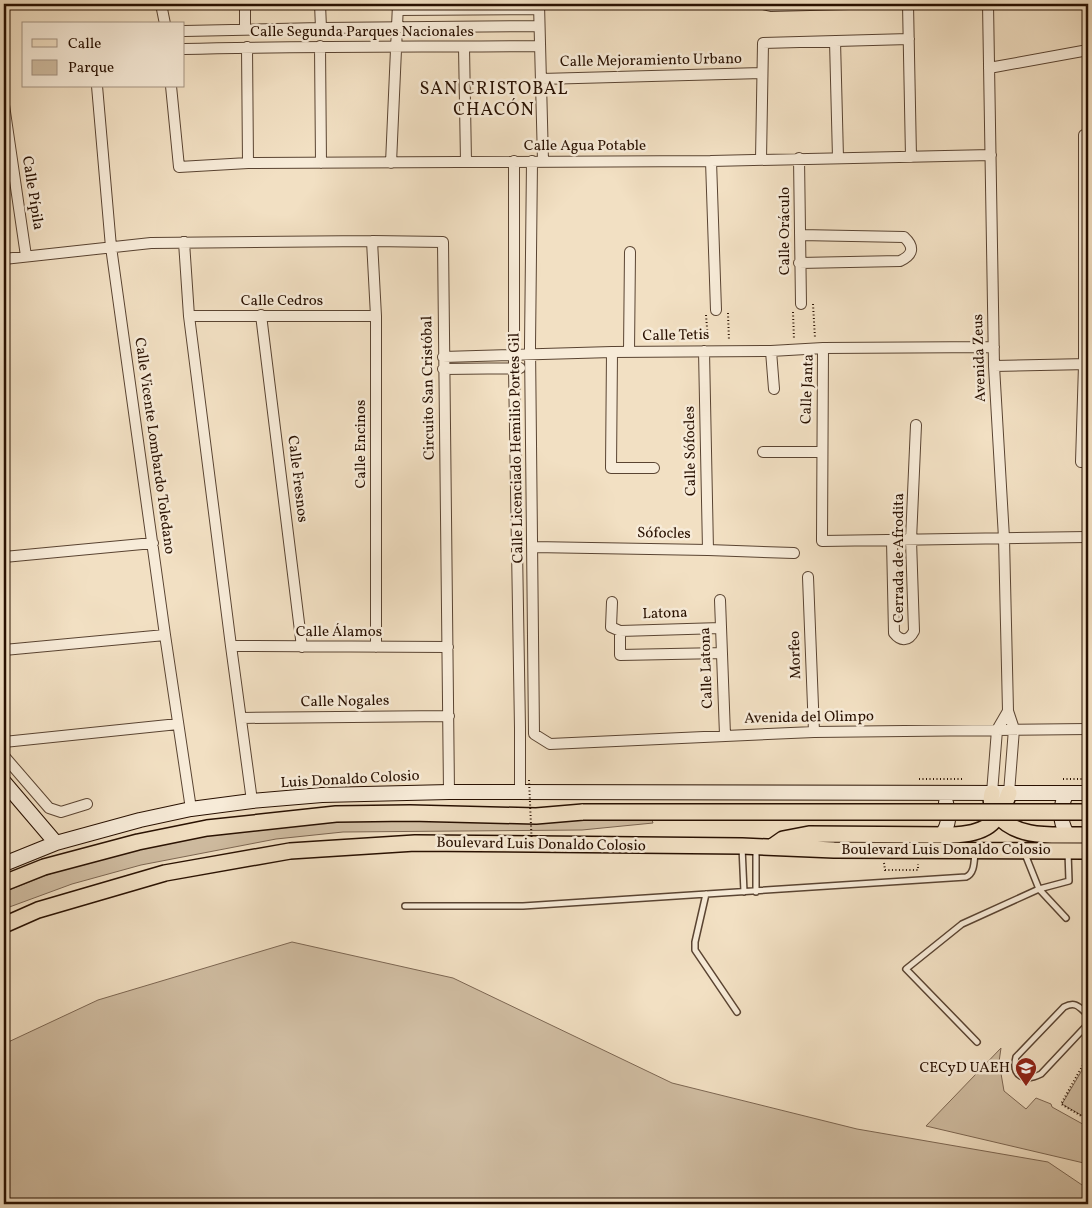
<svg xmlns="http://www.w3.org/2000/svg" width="1092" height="1208" viewBox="0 0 1092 1208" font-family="Vollkorn,serif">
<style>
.green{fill:#d0bda2;stroke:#7c6652}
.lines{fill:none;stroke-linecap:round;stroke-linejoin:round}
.lane-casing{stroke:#5a4432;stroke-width:8}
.street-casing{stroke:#5a4432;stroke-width:12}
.secondary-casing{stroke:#281001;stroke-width:16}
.primary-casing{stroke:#281001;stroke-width:18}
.path{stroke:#281001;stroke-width:2;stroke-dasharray:1 2.5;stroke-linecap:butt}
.lane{stroke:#f7ebd8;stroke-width:5}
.street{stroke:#f7ebd8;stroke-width:10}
.secondary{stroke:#f7ebd8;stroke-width:14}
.primary{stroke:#f2e0c3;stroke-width:15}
.primary-bridge-casing{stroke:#281001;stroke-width:18;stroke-linecap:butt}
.path-bridge{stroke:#281001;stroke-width:2;stroke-dasharray:1 2.5;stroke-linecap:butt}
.primary-bridge{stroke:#f2e0c3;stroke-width:15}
.labels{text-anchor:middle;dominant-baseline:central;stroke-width:5;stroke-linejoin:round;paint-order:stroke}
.street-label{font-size:15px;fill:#281001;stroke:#f7ebd8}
.poi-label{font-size:15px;fill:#281001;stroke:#f7ebd8;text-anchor:end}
.quarter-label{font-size:18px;letter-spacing:1px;fill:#281001;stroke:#f7ebd8}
</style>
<rect width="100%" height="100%" fill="#f2e0c3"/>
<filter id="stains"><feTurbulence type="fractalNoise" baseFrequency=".004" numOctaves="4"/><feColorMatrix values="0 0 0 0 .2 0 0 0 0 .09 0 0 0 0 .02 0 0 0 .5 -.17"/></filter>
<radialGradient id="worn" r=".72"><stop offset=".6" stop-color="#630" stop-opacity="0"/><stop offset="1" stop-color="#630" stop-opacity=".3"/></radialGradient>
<path class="green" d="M583 818 652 820 653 823 582 830 343 832 276 839 141 865 72 884 4 909V892L60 870 138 848 213 832 342 820Z
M292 942 453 978 672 1083 857 1129 1048 1162 1088 1189V1204H4V1044L98 1000Z
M1001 1048 999 1062 1004 1091 1026 1109 1036 1098 1051 1104 1052 1107 1088 1127V1164L926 1126Z
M1088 1060V1119L1062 1104Z"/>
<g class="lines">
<g class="lane-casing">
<path id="lane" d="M742 847 744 892
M1025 854 1039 889 1066 918
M756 892V847
M706 894 695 942V950L737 1012
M405 906H523L966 877C975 873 974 861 975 852
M1088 1015C1079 1007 1076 1001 1064 1007L1016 1057C1011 1077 1025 1082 1041 1074L1088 1024
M977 1042 906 969 962 924 1039 889 1069 881 1068 852"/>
</g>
<g class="street-casing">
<path id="street" d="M161 4 165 24
M245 4V29
M320 4 321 28
M539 4 543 161
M763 4 771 6 849 4
M908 4 911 157
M988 4 994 366 1004 538 1008 711 1014 729 1009 793
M398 10 539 9
M184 31 321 28 539 26
M835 41 838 158
M320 46 321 163
M247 47 248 163
M464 47 466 162
M184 49C302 46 421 47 540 46
M989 68 1088 50
M541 79 762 73
M97 86 111 247 165 635 191 809
M171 86 179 167 248 163 711 161 991 155
M4 105 26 256
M1084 135V365L1081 462H1088
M799 158 801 304
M761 159 763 43 909 39
M514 161V369L520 728V793
M532 161 530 346 534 734 550 744 814 732 1088 729
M711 161 716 310
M391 163 398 4
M372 241 376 316V647
M184 242 189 316 231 646 252 801
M4 259 151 243 372 241 443 242 449 792
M799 263 900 261C913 255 915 247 904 237L800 235
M261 315 302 647
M189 316H376
M823 348 822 541 1088 537
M704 351 708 550
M771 351 774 389
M612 352 611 468H654
M629 352 630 252
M443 357 612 352 771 351 823 348 994 347
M994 366 1088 364
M443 369 520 368
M763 452H822
M892 541 894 633C901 642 909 641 914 631L911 540 916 425
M533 547 708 550 794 553
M4 557 153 543
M808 577 814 732
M720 600 725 735
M612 602 611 627 620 631 721 628
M620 631V655L722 653
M231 646 448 647
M4 650 165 635
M241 718 449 716
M4 742 178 724
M4 756 49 808 61 812 87 804
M992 793 997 730 1008 711"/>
</g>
<g class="secondary-casing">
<path id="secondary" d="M4 782 56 843
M1067 834C1059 820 1059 807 1067 793
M942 835C949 824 950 815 946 803
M4 864 56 843 140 820 191 809 252 801 322 795 449 792 1088 793"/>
</g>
<g class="primary-casing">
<path id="primary" d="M992 793C990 801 991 807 997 814 1017 841 1058 834 1088 835
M773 846 783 839 809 834 951 835C985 834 998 825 1009 793
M4 883 44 867 138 842 207 828 336 814 410 813 536 816 583 812
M4 925 38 910 165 873 290 851 415 843 742 846 834 850 1088 851"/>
</g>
<path class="path" d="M813 304 815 338
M793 312 794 340
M728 313 729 341
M706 315 708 340
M919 779H963
M1063 779H1088
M884 863 885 870H918V864
M1088 1056 1061 1104 1088 1120"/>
<use href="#lane" class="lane"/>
<use href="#street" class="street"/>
<use href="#secondary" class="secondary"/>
<use href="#primary" class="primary"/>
<g class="primary-bridge-casing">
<path id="primary-bridge" d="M583 812H1088"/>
</g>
<path class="path-bridge" d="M529 780 532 848"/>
<use href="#primary-bridge" class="primary-bridge"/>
</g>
<defs>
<g id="university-pin" transform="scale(1.125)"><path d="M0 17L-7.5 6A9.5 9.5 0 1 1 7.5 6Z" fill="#8f2418" stroke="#f7ebd8"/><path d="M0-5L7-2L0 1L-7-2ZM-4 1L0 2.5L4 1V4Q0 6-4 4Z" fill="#fff"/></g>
</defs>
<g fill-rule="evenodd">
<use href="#university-pin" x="1026" y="1068"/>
</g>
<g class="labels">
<g class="street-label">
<text x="362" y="32">Calle Segunda Parques Nacionales</text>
<text transform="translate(651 61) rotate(-1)">Calle Mejoramiento Urbano</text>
<text x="585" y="146">Calle Agua Potable</text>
<text transform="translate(32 193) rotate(81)">Calle Pípila</text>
<text transform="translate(785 231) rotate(-90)">Calle Oráculo</text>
<text x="282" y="301">Calle Cedros</text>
<text transform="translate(676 336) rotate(-1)">Calle Tetis</text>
<text transform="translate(980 358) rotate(-92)">Avenida Zeus</text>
<text transform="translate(429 388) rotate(-91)">Circuito San Cristóbal</text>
<text transform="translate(808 389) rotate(-88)">Calle Janta</text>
<text transform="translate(361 444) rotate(-90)">Calle Encinos</text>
<text transform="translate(154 446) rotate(82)">Calle Vicente Lombardo Toledano</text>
<text transform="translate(517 448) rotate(-91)">Calle Licenciado Hemilio Portes Gil</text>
<text transform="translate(691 451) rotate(-91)">Calle Sófocles</text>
<text transform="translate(297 479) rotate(83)">Calle Fresnos</text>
<text transform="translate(664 534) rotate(1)">Sófocles</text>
<text transform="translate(899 558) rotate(-90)">Cerrada de Afrodita</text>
<text transform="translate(665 614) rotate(-2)">Latona</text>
<text x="339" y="632">Calle Álamos</text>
<text transform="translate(796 655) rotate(-92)">Morfeo</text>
<text transform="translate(707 668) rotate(-92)">Calle Latona</text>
<text transform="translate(345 702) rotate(-1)">Calle Nogales</text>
<text transform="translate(809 718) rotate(-1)">Avenida del Olimpo</text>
<text transform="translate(350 780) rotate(-3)">Luis Donaldo Colosio</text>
<text transform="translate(541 845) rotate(1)">Boulevard Luis Donaldo Colosio</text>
<text x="946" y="850">Boulevard Luis Donaldo Colosio</text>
</g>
<g class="poi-label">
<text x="1010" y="1068">CECyD UAEH</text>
</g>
<g class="quarter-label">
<text x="494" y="89">SAN CRISTOBAL<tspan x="494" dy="21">CHACÓN</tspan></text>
</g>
</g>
<rect width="1092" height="1208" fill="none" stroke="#f2e0c3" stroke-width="20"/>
<rect x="5" y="5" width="1082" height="1198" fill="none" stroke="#281001" stroke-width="2.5"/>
<rect x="10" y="10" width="1072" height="1188" fill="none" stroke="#281001"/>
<rect x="22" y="22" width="162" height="65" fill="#f7ebd8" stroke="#a49382"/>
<rect x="32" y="39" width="25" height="8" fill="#f2e0c3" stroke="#a49382"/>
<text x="68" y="48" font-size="15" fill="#281001">Calle</text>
<rect x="32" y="60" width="25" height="15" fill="#d0bda2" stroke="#a49382"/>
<text x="68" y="72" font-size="15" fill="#281001">Parque</text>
<rect width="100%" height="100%" filter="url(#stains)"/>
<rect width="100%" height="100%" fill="url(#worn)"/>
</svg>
